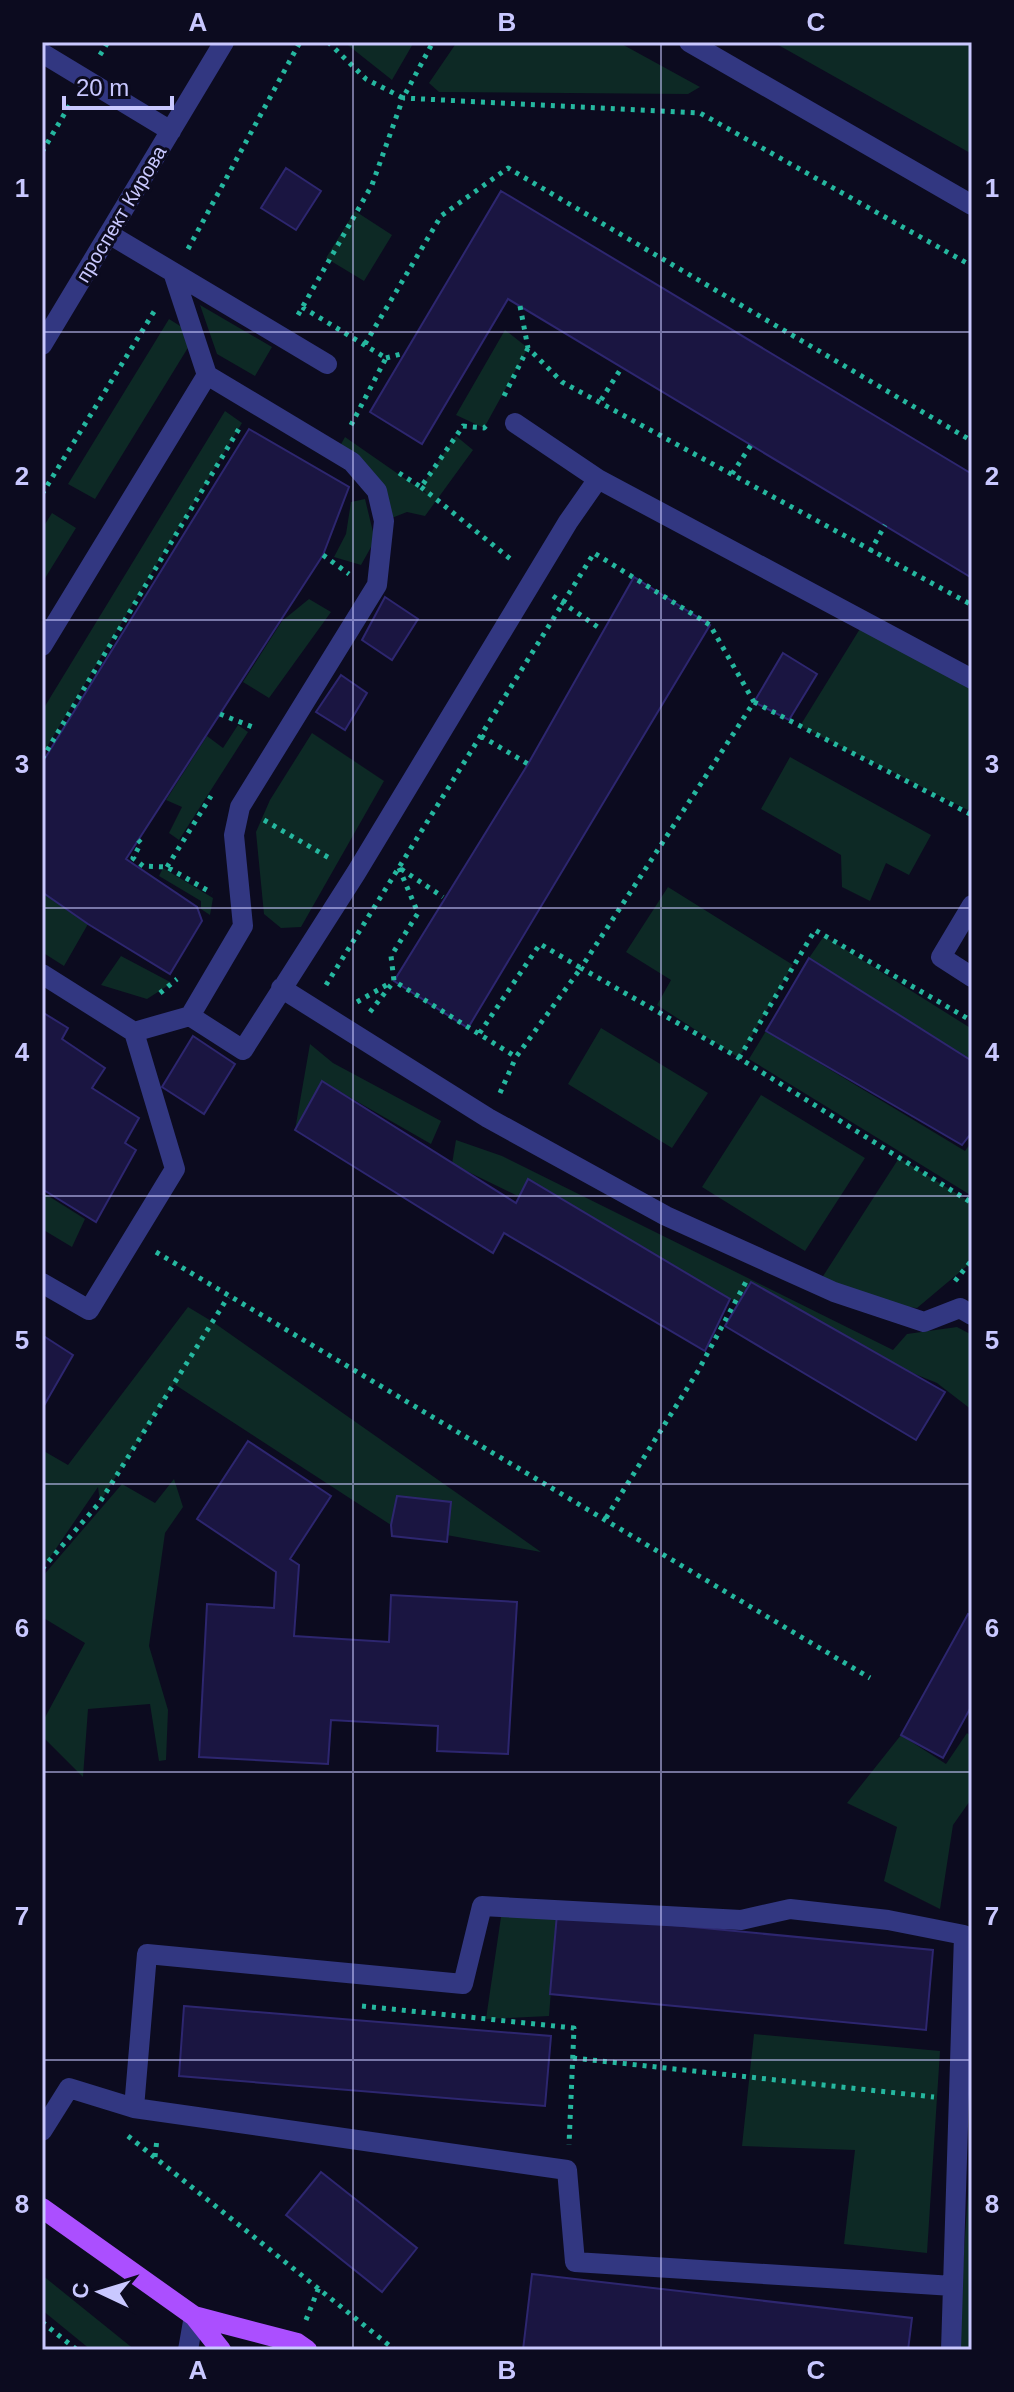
<svg xmlns="http://www.w3.org/2000/svg" width="1014" height="2392" viewBox="0 0 1014 2392" font-family="Arial,sans-serif">
<style>
.green{fill:#0d2925}
.building{fill:#1a1541;stroke:#2d266f;stroke-width:2}
.lines{fill:none;stroke-linecap:round;stroke-linejoin:round}
.path{stroke:#25b79f;stroke-width:5;stroke-dasharray:4 6;stroke-linecap:butt}
.minor{stroke:#323781;stroke-width:20}
.major{stroke:#ab4fff;stroke-width:20}
.grid{fill:none;stroke:#c9c8ff;stroke-width:2;stroke-opacity:0.55}
.labels{text-anchor:middle;dominant-baseline:central;stroke-width:6;stroke-linejoin:round;paint-order:stroke}
.street-label{font-size:20px;fill:#c9c8ff;stroke:#0c0b1f}
.neatline{fill:none;stroke:#c9c8ff;stroke-width:3}
.grid-label{font-size:26px;text-anchor:middle;font-weight:bold;fill:#c9c8ff}
</style>
<rect width="100%" height="100%" fill="#0c0b1f"/>
<path class="green" d="M344 42H414L392 80Z
M457 42H618L700 87 688 94 439 92 429 83Z
M773 42H972V154Z
M355 211 392 235 364 281 326 258Z
M200 305 272 347 255 376 217 354Z
M169 319 185 329 189 346 95 499 68 484Z
M505 330 528 348 484 428 456 415Z
M225 411 242 423 42 755V711Z
M456 436 473 450 425 516 407 512 384 521 362 474 336 453 345 437 427 494 421 487Z
M365 499 375 540 361 565 334 557 346 534 351 502Z
M52 513 76 528 42 583V529Z
M309 599 331 612 269 698 243 682 282 621Z
M866 619 972 679V812L800 726Z
M238 725 248 732 179 840 169 833 182 807 166 800 207 736 223 748Z
M312 733 384 781 301 927 281 928 264 914 256 832 270 800Z
M790 757 931 835 909 875 886 863 870 901 842 887 841 855 761 809Z
M163 868 213 898 210 915 201 909V901L159 876Z
M668 887 793 965 739 1058 657 1005 671 980 626 952Z
M42 892 88 924 64 966 42 952Z
M824 936 972 1029V1061L809 958Z
M121 956 172 983 147 999 101 985Z
M601 1028 708 1093 672 1148 568 1084Z
M766 1031 965 1151 972 1141V1196L749 1059Z
M310 1044 333 1063 441 1121 431 1144 323 1082 295 1130Z
M761 1095 865 1158 805 1251 702 1187Z
M456 1140 502 1156 893 1350 907 1334 957 1327 972 1335V1410L937 1383 730 1299 452 1164Z
M899 1158 972 1203V1269L967 1266 917 1308 866 1303 818 1284Z
M42 1192 85 1219 72 1247 42 1229Z
M188 1307 213 1322 541 1552 391 1525 174 1384 100 1502 98 1487 42 1569V1450L68 1465Z
M174 1479 183 1507 165 1533 149 1646 168 1710 166 1760 159 1761 150 1704 88 1709 83 1777 42 1736V1723L85 1643 42 1617V1577L122 1484 155 1503Z
M967 1733 972 1737V1798L953 1825 940 1909 884 1881 897 1827 847 1803 901 1735 946 1764Z
M557 1914 549 2016 486 2019 501 1917Z
M754 2034 940 2051 927 2253 844 2244 855 2150 742 2146Z
M972 2137V2350H957Z
M42 2275 135 2350H91L42 2310Z"/>
<path class="building" d="M286 168 321 191 296 230 261 208Z
M501 191 972 474V578L508 299 422 444 370 412Z
M249 429 349 487 323 555 126 859 197 907 202 921 170 974 88 924 42 892V763Z
M634 577 710 625 468 1028 394 981 528 764Z
M385 597 418 619 392 660 362 640Z
M783 653 817 674 789 720 754 702Z
M341 675 367 693 345 730 316 712Z
M809 958 972 1061V1132L962 1145 766 1031Z
M42 1012 68 1028 62 1039 105 1068 92 1088 139 1118 125 1143 136 1150 96 1222 42 1189Z
M193 1036 235 1064 204 1114 162 1087Z
M322 1081 516 1203 528 1179 730 1299 705 1351 504 1233 493 1253 295 1130Z
M751 1282 945 1392 916 1440 725 1326Z
M42 1335 73 1355 42 1409Z
M248 1441 331 1496 290 1559 299 1565 294 1636 389 1642 391 1595 517 1602 508 1754 437 1751 438 1726 331 1720 328 1764 199 1757 207 1604 274 1608 276 1572 197 1519Z
M397 1496 451 1502 447 1542 392 1536 391 1525Z
M968 1614 972 1616V1705L943 1758 901 1735Z
M557 1914 933 1950 926 2030 550 1994Z
M184 2006 551 2036 545 2106 179 2076Z
M321 2172 417 2248 382 2292 286 2215Z
M532 2274 912 2318 908 2350H523Z"/>
<g class="lines">
<path class="path" d="M328 42 366 79 403 98 433 42
M100 55 108 42
M42 152 72 101
M188 249 300 42
M520 306 528 348 562 382 972 605
M302 307 386 358 349 429
M298 315 372 185 403 98 700 113 972 266
M365 344 441 216 508 168 972 441
M386 358 405 353
M504 396 528 348
M601 400 622 367
M399 473 421 487 463 426 484 428 487 425
M732 474 751 445
M421 487 513 561
M42 494 155 310
M870 552 885 525
M323 555 349 574
M553 596 602 630
M754 702 972 815
M220 714 255 728
M481 736 528 764
M42 759 240 427
M264 820 331 859
M138 840 141 843 133 858 143 866 167 867 212 893
M167 867 211 796
M399 868 418 913 391 956 394 981 516 1057 581 968 540 944 479 1034
M401 869 443 897
M326 985 594 553 710 625 754 702 581 968 739 1058 972 1203
M160 993 177 979
M357 1002 390 983
M370 1012 394 981
M739 1058 815 930 972 1021
M500 1093 516 1057
M156 1252 870 1678
M955 1281 972 1260
M606 1518 698 1371 747 1280
M42 1569 100 1502 228 1297
M362 2006 574 2028 569 2145
M573 2058 934 2097
M128 2136 395 2350
M155 2157 157 2139
M306 2320 319 2287
M42 2322 77 2350"/>
<path class="minor" d="M689 42 972 205
M42 53 171 131
M109 234 327 364
M174 275 207 375 352 462 377 491 384 521 377 585 240 807 234 835 243 926 190 1016
M42 345 224 42
M515 423 598 479
M42 646 207 375
M972 905 941 957 972 977
M42 974 134 1032 190 1016 243 1050 356 873 568 522 598 479 972 679
M281 988 488 1118 666 1216 834 1292 924 1322 960 1308 972 1315
M42 1283 89 1310 175 1169 134 1032
M134 2108 567 2170 575 2262 953 2286
M42 2131 69 2088 134 2108 147 1954 463 1984 482 1906 741 1920 790 1909 888 1920 964 1935 951 2350
M188 2350 194 2316"/>
<path class="major" d="M42 2208 194 2316 221 2350
M194 2316 297 2343 307 2350"/>
</g>
<path class="grid" d="M353 42V2350M661 42V2350M42 332H972M42 620H972M42 908H972M42 1196H972M42 1484H972M42 1772H972M42 2060H972"/>
<g class="labels">
<g class="street-label">
<text transform="translate(121 214) rotate(-59)">проспект Кирова</text>
</g>
</g>
<rect width="1014" height="2392" fill="none" stroke="#0c0b1f" stroke-width="88"/>
<g transform="translate(100 2292) rotate(274)" stroke="#0c0b1f" stroke-width="6" paint-order="stroke">
<path d="M0-6L14 30L0 20L-14 30Z" fill="#c9c8ff"/>
<text y="-12" font-size="22" font-weight="bold" text-anchor="middle" fill="#c9c8ff">С</text>
</g>
<path d="M64 96v12h108v-12" fill="none" stroke="#c9c8ff" stroke-width="4"/>
<text x="76" y="96" font-size="24" fill="#c9c8ff" stroke="#0c0b1f" stroke-width="6" paint-order="stroke">20 m</text>
<rect x="44" y="44" width="926" height="2304" class="neatline"/>
<g class="grid-label">
<text x="198" y="31">A</text>
<text x="507" y="31">B</text>
<text x="816" y="31">C</text>
<text x="22" y="197">1</text>
<text x="992" y="197">1</text>
<text x="22" y="485">2</text>
<text x="992" y="485">2</text>
<text x="22" y="773">3</text>
<text x="992" y="773">3</text>
<text x="22" y="1061">4</text>
<text x="992" y="1061">4</text>
<text x="22" y="1349">5</text>
<text x="992" y="1349">5</text>
<text x="22" y="1637">6</text>
<text x="992" y="1637">6</text>
<text x="22" y="1925">7</text>
<text x="992" y="1925">7</text>
<text x="22" y="2213">8</text>
<text x="992" y="2213">8</text>
<text x="198" y="2379">A</text>
<text x="507" y="2379">B</text>
<text x="816" y="2379">C</text>
</g>
</svg>
